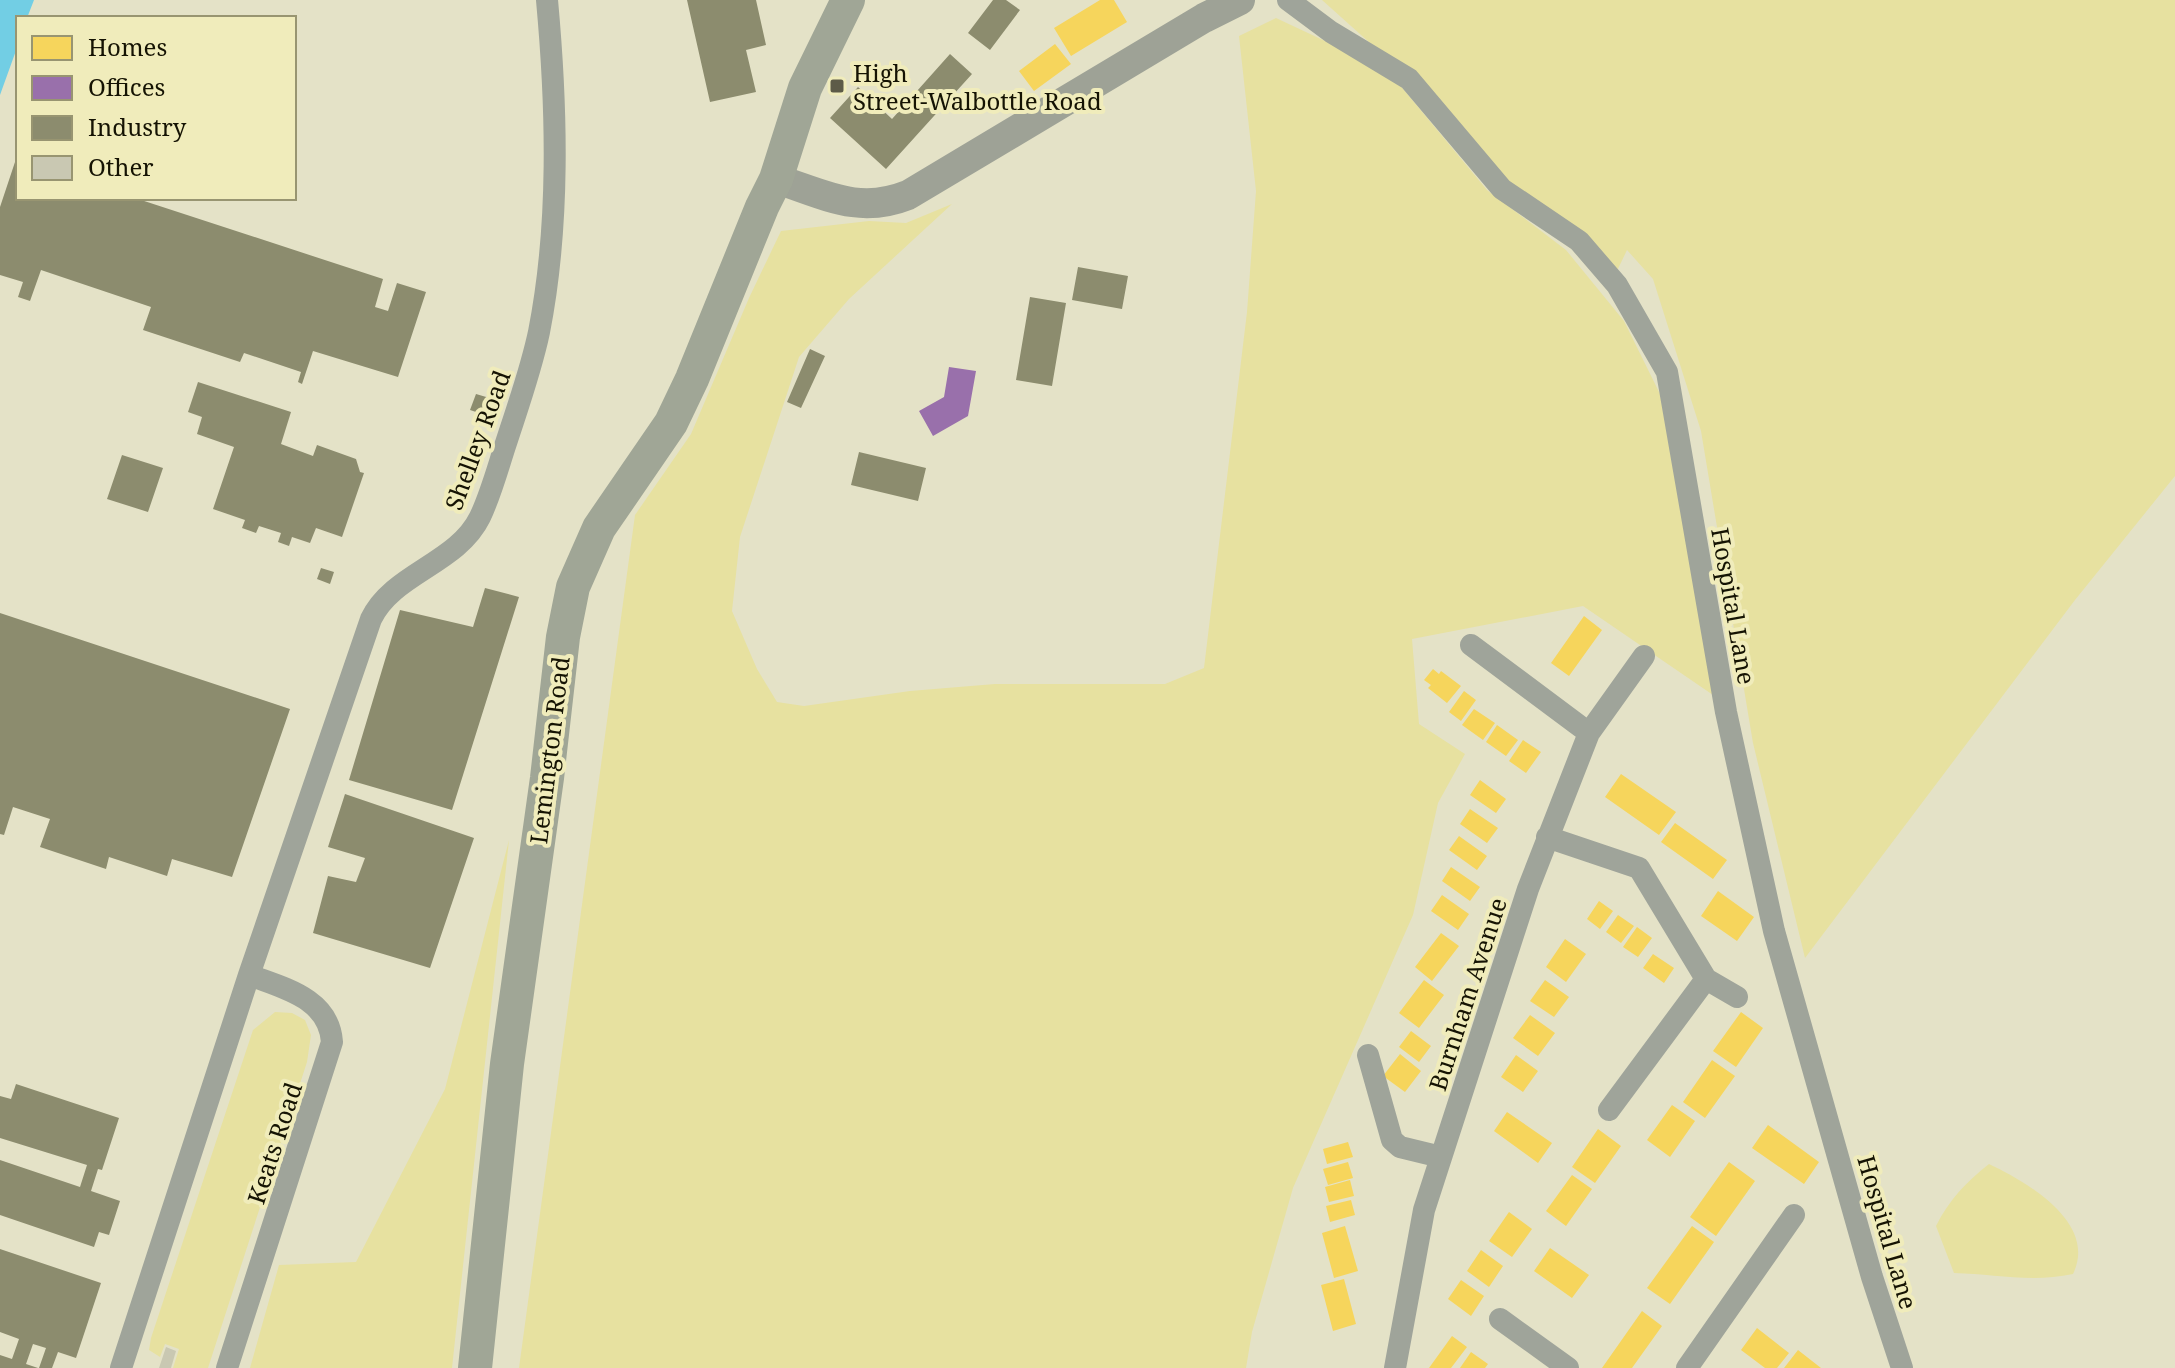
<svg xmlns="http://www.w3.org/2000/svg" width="2175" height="1368" viewBox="0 0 2175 1368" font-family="'Noto Serif',serif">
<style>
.green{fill:#e7e1a0}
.water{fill:#72cee4}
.homes{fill:#f6d55c}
.offices{fill:#9970ab}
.industry{fill:#8c8c6e}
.building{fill:#c9c8b2}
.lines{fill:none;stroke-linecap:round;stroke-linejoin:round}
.street{stroke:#9fa49a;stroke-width:22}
.secondary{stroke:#9ea296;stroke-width:30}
.primary{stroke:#a0a696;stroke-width:34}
.poi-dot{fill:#5d5b48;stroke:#f0ecbb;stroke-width:3}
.labels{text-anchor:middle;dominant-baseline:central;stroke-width:8;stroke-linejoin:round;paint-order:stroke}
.poi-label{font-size:24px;fill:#151303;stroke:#f0ecbb;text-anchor:start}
.street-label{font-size:24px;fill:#151303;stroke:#f0ecbb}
</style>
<rect width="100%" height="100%" fill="#e4e2c7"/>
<path class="green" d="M1322 0H2175V476L2075 600 1805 958 1753 743 1701 431 1653 279 1627 250 1616 273 1511 185 1380 52Z
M1276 18 1340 48 1399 84 1487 190 1566 250 1624 321 1660 394 1713 695 1583 606 1412 639 1419 724 1465 754 1438 803 1413 915 1293 1188 1252 1332 1246 1368H519L635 515 691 434 749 298 781 231 869 221 906 223 952 204 849 299 799 357 740 537 732 611 757 669 777 702 804 706 910 691 995 684H1165L1204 668 1247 312 1256 191 1239 36Z
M509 840 452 1368H250L279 1265 356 1262 445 1089Z
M275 1012 292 1013 305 1020 311 1035 307 1062 208 1368H173L179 1349 165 1344 160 1357 149 1350 151 1338 253 1030Z
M1989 1164C2027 1182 2098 1223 2073 1274 2032 1283 1994 1274 1954 1273L1936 1226C1949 1200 1966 1182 1989 1164Z"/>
<path class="water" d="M0 0H34L27 18H18V45L0 95Z"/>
<path class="homes" d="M1100 0H1114L1127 22 1071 56 1054 28Z
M1055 44 1071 64 1034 91 1019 71Z
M1584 616 1602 630 1569 676 1551 663Z
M1433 669 1439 674 1441 671 1461 686 1447 703 1428 688 1431 685 1424 680Z
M1464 691 1476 700 1461 721 1449 712Z
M1474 709 1495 723 1483 740 1462 725Z
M1497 725 1518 740 1506 756 1486 742Z
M1523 740 1541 752 1526 773 1509 761Z
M1621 774 1676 812 1659 835 1605 797Z
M1480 780 1506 799 1496 813 1470 795Z
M1470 809 1498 828 1487 843 1460 824Z
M1675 823 1727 860 1713 879 1661 842Z
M1459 836 1487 856 1477 870 1449 850Z
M1451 867 1480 887 1470 901 1442 881Z
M1718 891 1754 917 1737 941 1701 916Z
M1442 895 1469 914 1458 930 1431 911Z
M1599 901 1613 911 1600 929 1587 919Z
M1618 915 1634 926 1621 943 1606 932Z
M1637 927 1652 938 1638 957 1623 947Z
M1441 933 1459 946 1432 981 1415 967Z
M1565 939 1586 954 1566 982 1546 967Z
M1653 954 1674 968 1664 983 1643 968Z
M1424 980 1444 995 1419 1028 1399 1013Z
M1545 980 1569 997 1554 1017 1530 1001Z
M1741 1012 1763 1028 1736 1067 1713 1051Z
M1530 1015 1555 1033 1538 1056 1513 1038Z
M1411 1031 1431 1046 1419 1062 1399 1047Z
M1400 1054 1421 1071 1405 1092 1383 1076Z
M1516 1055 1538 1071 1523 1092 1501 1077Z
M1712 1060 1735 1076 1705 1118 1683 1102Z
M1672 1105 1695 1121 1670 1157 1647 1140Z
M1507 1112 1552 1143 1538 1163 1494 1131Z
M1768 1125 1819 1162 1804 1184 1752 1148Z
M1598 1129 1621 1146 1595 1183 1572 1167Z
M1348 1142 1353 1157 1327 1164 1323 1149Z
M1348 1162 1353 1178 1328 1185 1323 1169Z
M1729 1162 1755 1181 1716 1236 1690 1217Z
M1572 1175 1592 1189 1566 1226 1546 1211Z
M1350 1180 1354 1196 1329 1202 1325 1187Z
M1351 1200 1355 1215 1330 1222 1326 1206Z
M1509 1212 1532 1229 1512 1257 1489 1241Z
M1345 1226 1358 1271 1334 1278 1322 1233Z
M1692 1226 1714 1242 1670 1304 1647 1288Z
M1550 1248 1589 1275 1572 1298 1534 1271Z
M1481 1250 1503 1266 1489 1287 1467 1271Z
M1344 1279 1356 1324 1333 1331 1321 1285Z
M1461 1280 1484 1296 1471 1316 1448 1299Z
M1642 1311 1662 1326 1632 1368H1602Z
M1757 1328 1789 1353 1777 1368H1765L1741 1350Z
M1452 1336 1467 1347 1451 1368H1429Z
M1798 1350 1821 1368H1784Z
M1471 1352 1488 1364 1485 1368H1460Z"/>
<path class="offices" d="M949 367 976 371 968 416 933 436 919 411 944 397Z"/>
<path class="industry" d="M687 0H756L766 45 746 50 756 92 710 102Z
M993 0H1006L1020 10 990 50 968 33Z
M950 54 972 74 886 169 830 118 858 87 892 119Z
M17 156 18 198H135L383 279 375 307 388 311 397 283 426 292 398 377 313 351 302 384 298 382 301 372 244 353 240 362 143 330 151 307 41 270 30 301 18 297 23 282 0 275V207Z
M1078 267 1128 276 1122 309 1072 300Z
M1030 297 1066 303 1052 386 1016 380Z
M810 349 825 356 801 408 787 402Z
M198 382 291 412 281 444 313 456 317 445 356 459 360 472 364 473 342 537 316 528 310 543 292 537 289 546 278 542 281 533 259 526 256 533 242 528 245 520 213 509 234 447 197 434 202 417 188 412Z
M476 394 493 399 488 416 470 410Z
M859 452 926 468 918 501 851 485Z
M122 455 163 468 148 512 107 499Z
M321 568 334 572 330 584 317 579Z
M485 588 519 597 452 810 349 780 400 610 473 627Z
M0 613 290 709 232 877 172 859 167 876 109 857 106 869 40 847 50 819 13 807 4 835 0 834Z
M345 794 474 838 430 968 313 933 328 876 356 882 365 858 328 847Z
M16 1084 119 1118 102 1170 98 1169 91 1191 120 1201 109 1235 99 1232 94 1247 0 1215V1160L80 1187 87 1165 0 1138V1096L11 1099Z
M0 1249 101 1283 76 1358 58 1352 52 1368H39L46 1348 33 1344 26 1364 38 1368H0V1355L12 1359 19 1339 0 1332Z"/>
<path class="building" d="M166 1347 176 1351 171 1368H159Z"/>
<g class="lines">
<path class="street" d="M1288 0 1331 32 1409 79 1502 189 1579 241 1617 285 1667 372 1726 712 1774 931 1872 1277 1902 1368
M1471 645 1589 733
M1547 837 1639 868 1706 979 1609 1110
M1706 979 1737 997
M1368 1055 1392 1140 1400 1147 1441 1157
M1500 1319 1568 1368
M121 1368 249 975 371 619C393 573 457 564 480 517 491 494 498 467 506 443 518 406 531 370 539 332 560 225 557 109 547 0
M227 1368 332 1042C329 998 283 988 249 975
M1395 1368 1424 1210 1528 889 1589 733 1644 656
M1687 1368 1794 1215"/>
<path class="secondary" d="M776 179C824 194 858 215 908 195L1204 18 1240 0"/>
<path class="primary" d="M475 1368 507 1064 547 778 563 637 573 587 599 528 671 423 692 379 762 207 776 179 805 88 848 0"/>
</g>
<rect class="poi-dot" x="829" y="78" width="16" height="16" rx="4"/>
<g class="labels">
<g class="poi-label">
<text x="853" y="72">High<tspan x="853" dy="28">Street-Walbottle Road</tspan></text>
</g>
<g class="street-label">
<text transform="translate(477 440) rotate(-70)">Shelley Road</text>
<text transform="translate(1734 606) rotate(80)">Hospital Lane</text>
<text transform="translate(549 750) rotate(-83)">Lemington Road</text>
<text transform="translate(1467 994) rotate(-72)">Burnham Avenue</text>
<text transform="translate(274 1143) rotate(-72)">Keats Road</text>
<text transform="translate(1888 1232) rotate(74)">Hospital Lane</text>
</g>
</g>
<rect x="16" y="16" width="280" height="184" fill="#f0ecbb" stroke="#989571" stroke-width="2"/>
<rect x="32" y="36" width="40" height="24" fill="#f6d55c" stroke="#989571" stroke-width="2"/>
<text x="88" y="56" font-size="24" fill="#151303">Homes</text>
<rect x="32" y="76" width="40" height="24" fill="#9970ab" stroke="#989571" stroke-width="2"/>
<text x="88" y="96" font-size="24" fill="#151303">Offices</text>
<rect x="32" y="116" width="40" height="24" fill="#8c8c6e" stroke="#989571" stroke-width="2"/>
<text x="88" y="136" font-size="24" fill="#151303">Industry</text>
<rect x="32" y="156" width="40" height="24" fill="#c9c8b2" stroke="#989571" stroke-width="2"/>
<text x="88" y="176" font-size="24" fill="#151303">Other</text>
</svg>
